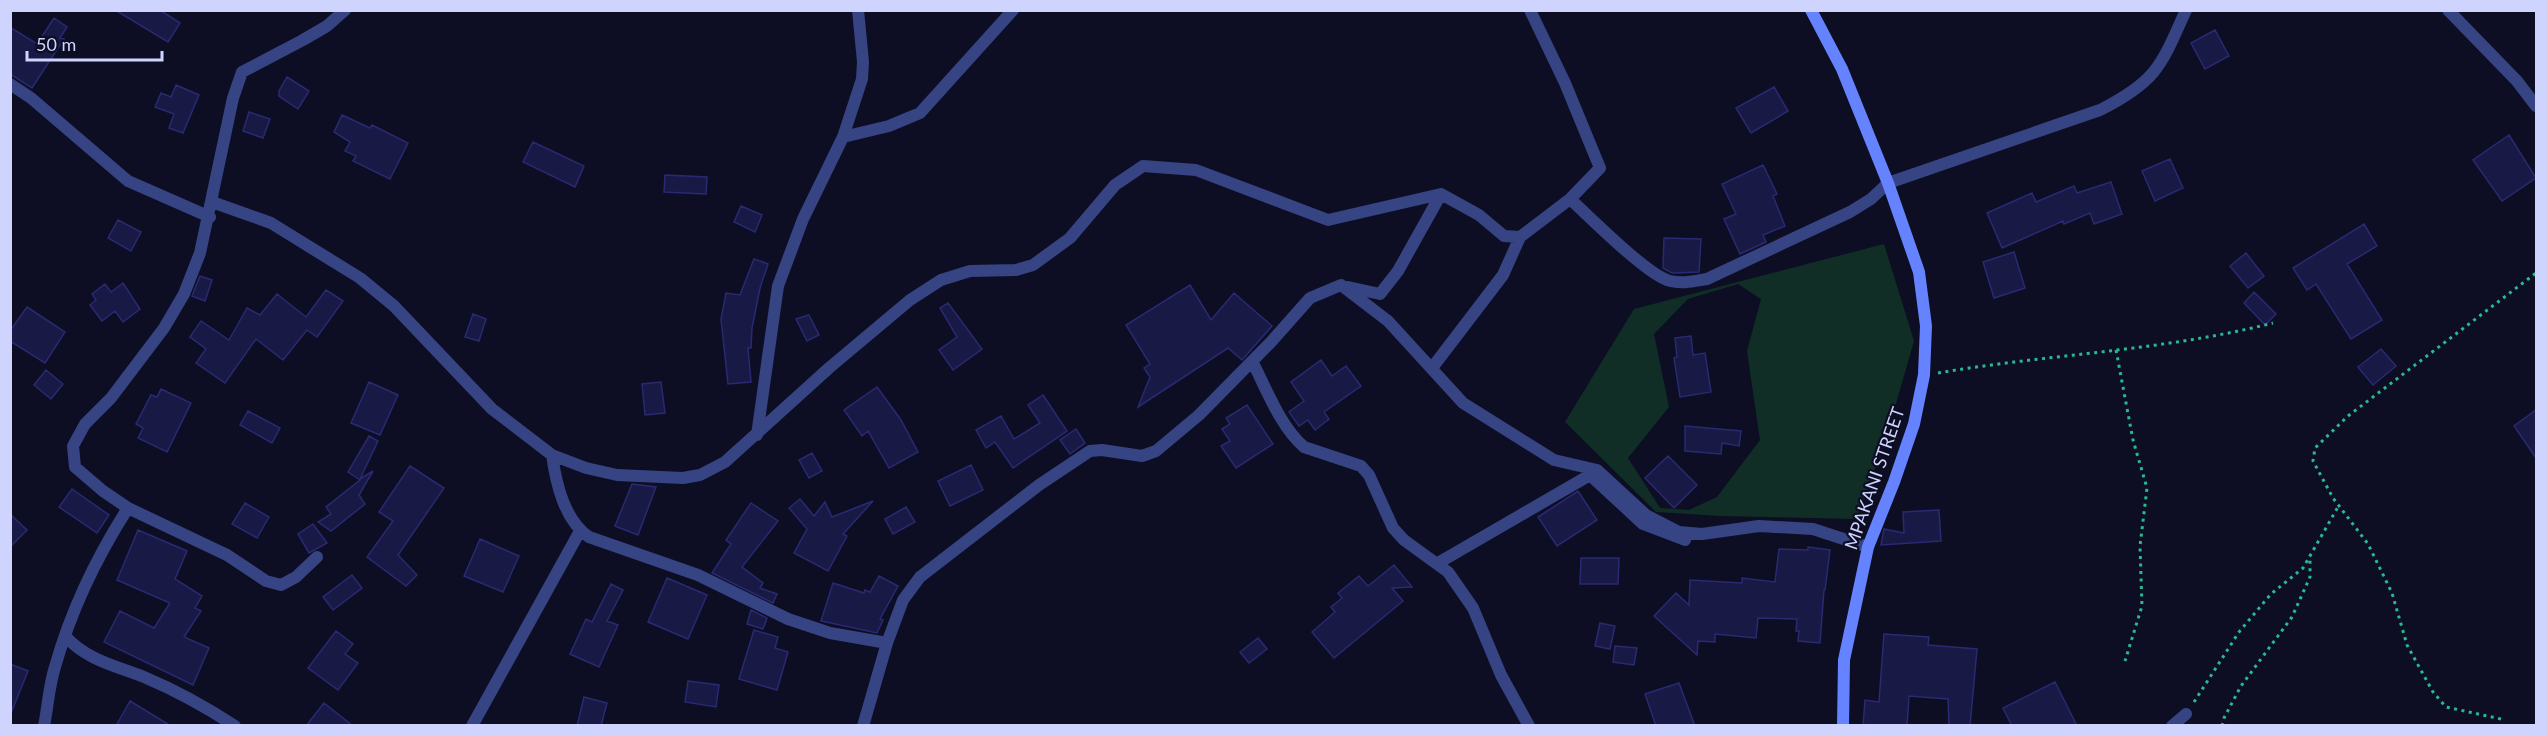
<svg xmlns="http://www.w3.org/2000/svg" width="2547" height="736" viewBox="0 0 2547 736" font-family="Lato,sans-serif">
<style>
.green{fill:#102e26;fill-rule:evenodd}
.building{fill:#181945;stroke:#292a72;stroke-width:1.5}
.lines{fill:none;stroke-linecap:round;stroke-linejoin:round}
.path{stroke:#29b992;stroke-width:3;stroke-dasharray:3 4.5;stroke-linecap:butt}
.street{stroke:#364484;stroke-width:12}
.secondary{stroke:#6683ff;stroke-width:12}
.labels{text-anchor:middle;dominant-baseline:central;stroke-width:4.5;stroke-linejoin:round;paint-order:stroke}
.street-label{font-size:18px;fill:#cfd4ff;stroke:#0d0e23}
</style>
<rect width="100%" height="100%" fill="#0d0e23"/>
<path class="green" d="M1884 244 1914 341 1887 435 1857 519 1720 516 1656 512 1565 422 1634 309ZM1738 284 1761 299 1747 351 1760 440 1717 497 1689 510 1660 508 1628 458 1669 407 1654 334 1688 299Z"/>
<path class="building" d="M115 10H160L180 23 168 42Z
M54 18 67 27 60 38 64 39 32 88 10 74V27L37 44Z
M2215 30 2229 56 2205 69 2191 43Z
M287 77 309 91 298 109 279 96V91Z
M176 85 199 95 183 133 169 128 174 114 155 107 161 93 171 97Z
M1774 87 1788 111 1751 133 1736 108Z
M249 112 270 119 263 138 243 131Z
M342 115 370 128 372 125 408 143 390 179 353 161 356 156 345 151 350 142 334 132Z
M2509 135 2536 178 2502 201 2473 160Z
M533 142 584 166 575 187 523 162Z
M2170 159 2183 188 2155 201 2142 171Z
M1763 165 1777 194 1773 196 1785 226 1763 235 1766 242 1740 254 1724 219 1736 214 1722 184Z
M665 175 707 177 706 194 664 192Z
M2111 182 2122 214 2094 224 2090 213 2064 224 2063 221 2002 248 1987 213 2032 193 2036 202 2074 186 2077 193Z
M741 206 762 215 755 232 734 222Z
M118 220 141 232 131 251 108 238Z
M2364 224 2377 246 2347 264 2382 320 2351 339 2316 284 2307 290 2293 268Z
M1664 238 1701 239 1699 272 1672 273 1663 268Z
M2014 252 2025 288 1994 298 1983 262Z
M2246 253 2264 276 2248 288 2230 266Z
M754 259 768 264 760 288 752 328 751 348H748L751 382 728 384 721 319 726 293 740 295Z
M200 276 212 280 205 301 192 296Z
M123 283 140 309 123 322 115 311 102 321 90 305 96 300 92 294 105 284 111 292Z
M1190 285 1211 320 1234 293 1272 326 1242 360 1228 348 1138 407 1150 377 1144 368 1150 364 1126 325Z
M326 290 343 301 317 337 307 330 283 360 256 339 225 383 196 363 206 349 190 337 201 321 229 340 247 308 260 315 277 294 306 317Z
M2254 292 2276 314 2265 325 2244 303Z
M948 303 982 349 953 370 939 350 957 337 940 308Z
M27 307 65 332 45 363 10 341V331Z
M473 314 486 319 479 341 465 337Z
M809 315 819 335 807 341 796 319Z
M1691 336 1693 355 1705 353 1711 392 1680 397 1674 358 1677 357 1675 338Z
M2381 349 2396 366 2373 385 2358 367Z
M1321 360 1332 376 1346 366 1361 386 1324 412 1329 419 1315 430 1308 420 1299 426 1289 412 1304 401 1291 382Z
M46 370 63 384 51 399 34 385Z
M369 382 398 395 380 435 351 423Z
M661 382 665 413 645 415 642 384Z
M877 387 901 420 918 452 889 468 868 431 862 436 844 410Z
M161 389 191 403 167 452 138 438 143 428 136 424 151 395 157 397Z
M1043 395 1067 431 1013 468 995 442 986 448 976 430 1001 416 1014 439 1040 423 1028 405Z
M1247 405 1273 444 1236 468 1221 446 1230 441 1222 429 1230 424 1226 418Z
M2536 410V458L2514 426Z
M248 411 280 428 272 443 240 425Z
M1685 426 1741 431 1739 446 1722 443 1721 454 1685 451Z
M1076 429 1085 443 1070 454 1060 440Z
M369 436 378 441 360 479 373 471 359 495 365 504 331 531 318 522 331 514 326 507 360 480 348 472Z
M812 453 822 471 809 478 799 460Z
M1668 456 1697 485 1674 508 1645 478Z
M971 465 983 490 950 506 938 481Z
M410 466 444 488 398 555 417 575 406 586 367 557 393 521 379 512Z
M632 484 656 487 638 535 615 526Z
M72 489 109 515 97 533 59 507Z
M1578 491 1597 520 1557 546 1538 517Z
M800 499 814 516 825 502 832 517 873 501 843 534 847 536 828 571 794 553 807 529 789 508Z
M245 503 269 517 257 538 232 524Z
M751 503 778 521 742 567 763 583 760 588 777 594 773 603 712 573 731 544 726 540Z
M906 507 915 522 893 534 885 519Z
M1939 510 1941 541 1881 545 1884 529 1904 533 1903 512Z
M10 514 27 530 10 547Z
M313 524 327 543 309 553 298 534Z
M138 530 187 551 175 579 202 596 195 608 201 611 184 637 209 648 193 685 104 642 120 611 154 628 170 603 117 580Z
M480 539 519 556 503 592 464 576Z
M1808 547 1830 550 1825 590H1824L1820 643 1798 641 1799 631H1796L1797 619 1758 618 1756 638 1715 634V642L1698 641 1697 655 1654 616 1676 593 1689 605 1690 580 1742 583V578L1775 582 1779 549 1808 550Z
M1581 558H1619L1618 584H1580Z
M1394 565 1412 587 1392 588 1403 601 1334 658 1312 632 1335 612 1331 607 1342 598 1338 593 1359 576 1368 586Z
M352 575 362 588 333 610 323 597Z
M879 576 898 586 880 619 883 620 877 633 821 621 833 583 864 593 865 590 870 592Z
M667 578 707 595 688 639 648 622Z
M611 584 623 590 607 621 618 625 599 667 570 654 586 619 592 622Z
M751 610 767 618 763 629 747 624Z
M1600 623 1615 626 1610 649 1595 646Z
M754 630 778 637 775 648 788 652 777 690 739 679Z
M336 631 353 644 345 654 358 663 338 690 308 668Z
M1884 634 1929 637 1928 645 1977 649 1970 726H1949L1948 699 1909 696 1907 726H1863L1865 700 1879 702Z
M1258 638 1267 649 1249 663 1240 652Z
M1615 646 1637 648 1634 665 1613 662Z
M10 664 28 671 11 713H10Z
M688 681 719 685 716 707 685 702Z
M2055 682 2077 726H2012L2003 708Z
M1679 683 1695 726H1656L1645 694Z
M584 697 607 703 601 726H577Z
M130 701 171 726H116Z
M324 703 353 726H306Z"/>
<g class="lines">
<path class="path" d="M2116 350 2133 440 2147 488 2140 546 2142 606 2125 661
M1938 373C2049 354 2163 351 2273 323
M2194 702 2239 632 2271 594 2303 568 2338 507
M2501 719 2446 707 2433 692 2407 645 2392 593 2368 544 2333 498 2313 461 2315 448 2348 416 2536 273
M2222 726 2224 718 2241 686 2292 617 2310 577V558"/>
<path class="street" d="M2448 10 2517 81 2536 106
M10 84 31 98 128 181 210 217
M843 137 889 126 920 113 1013 10
M1570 199C1589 216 1648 276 1670 281 1683 284 1694 281 1707 279L1850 212 1871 199 1888 183 2100 110C2157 81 2161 66 2186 10
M212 202 271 223 360 278 394 306 492 409 552 455 586 468 617 475 683 478 700 475 725 462 829 368 910 300 941 280 970 271 1016 270 1033 265 1070 238 1115 185 1143 166 1196 170 1328 220 1441 194
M1348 287 1380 294 1398 271 1441 194 1479 215 1504 236 1520 237 1570 199 1600 168 1565 83 1530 10
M1252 361C1267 390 1280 426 1304 447L1361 466 1369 475 1393 528 1404 540 1448 572 1473 608 1501 675 1529 726
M1432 368 1503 275 1520 237
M757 435 778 286 803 219 843 137 862 79 863 62 858 10
M552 455C556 483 564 520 589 537L698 575 788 619 830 633 887 643
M317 557 296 577 281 585 266 581 227 555 128 508 103 491 75 467 73 446 85 424 111 398 164 328 184 294 200 253 233 98 242 72 303 40 327 26 345 10
M1438 563 1590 475 1643 524 1685 540
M66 637C87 660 116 666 144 677 175 690 206 707 235 726
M44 726C48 706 49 685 55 667 71 610 96 558 128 508
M472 726 580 531
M863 726 887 643 903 600 920 577 1039 485 1090 451 1102 450 1142 456 1156 451 1199 415 1271 342 1310 298 1341 285 1388 321 1463 403 1554 460 1597 470 1646 515 1679 532 1702 534 1759 526 1813 529 1868 547
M2172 726 2186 714"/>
<path class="secondary" d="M1811 10 1842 69 1888 183 1919 272 1926 326 1924 375 1914 424 1894 482 1868 547 1844 660 1843 726"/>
</g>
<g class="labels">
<g class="street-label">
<text transform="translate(1874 478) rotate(-71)">MPAKANI STREET</text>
</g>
</g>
<rect width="2547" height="736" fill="none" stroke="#cfd4ff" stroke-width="24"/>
<path d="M27 51v9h135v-9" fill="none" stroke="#cfd4ff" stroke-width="3"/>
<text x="36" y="51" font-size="18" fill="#cfd4ff" stroke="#0d0e23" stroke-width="4.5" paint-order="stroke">50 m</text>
</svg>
